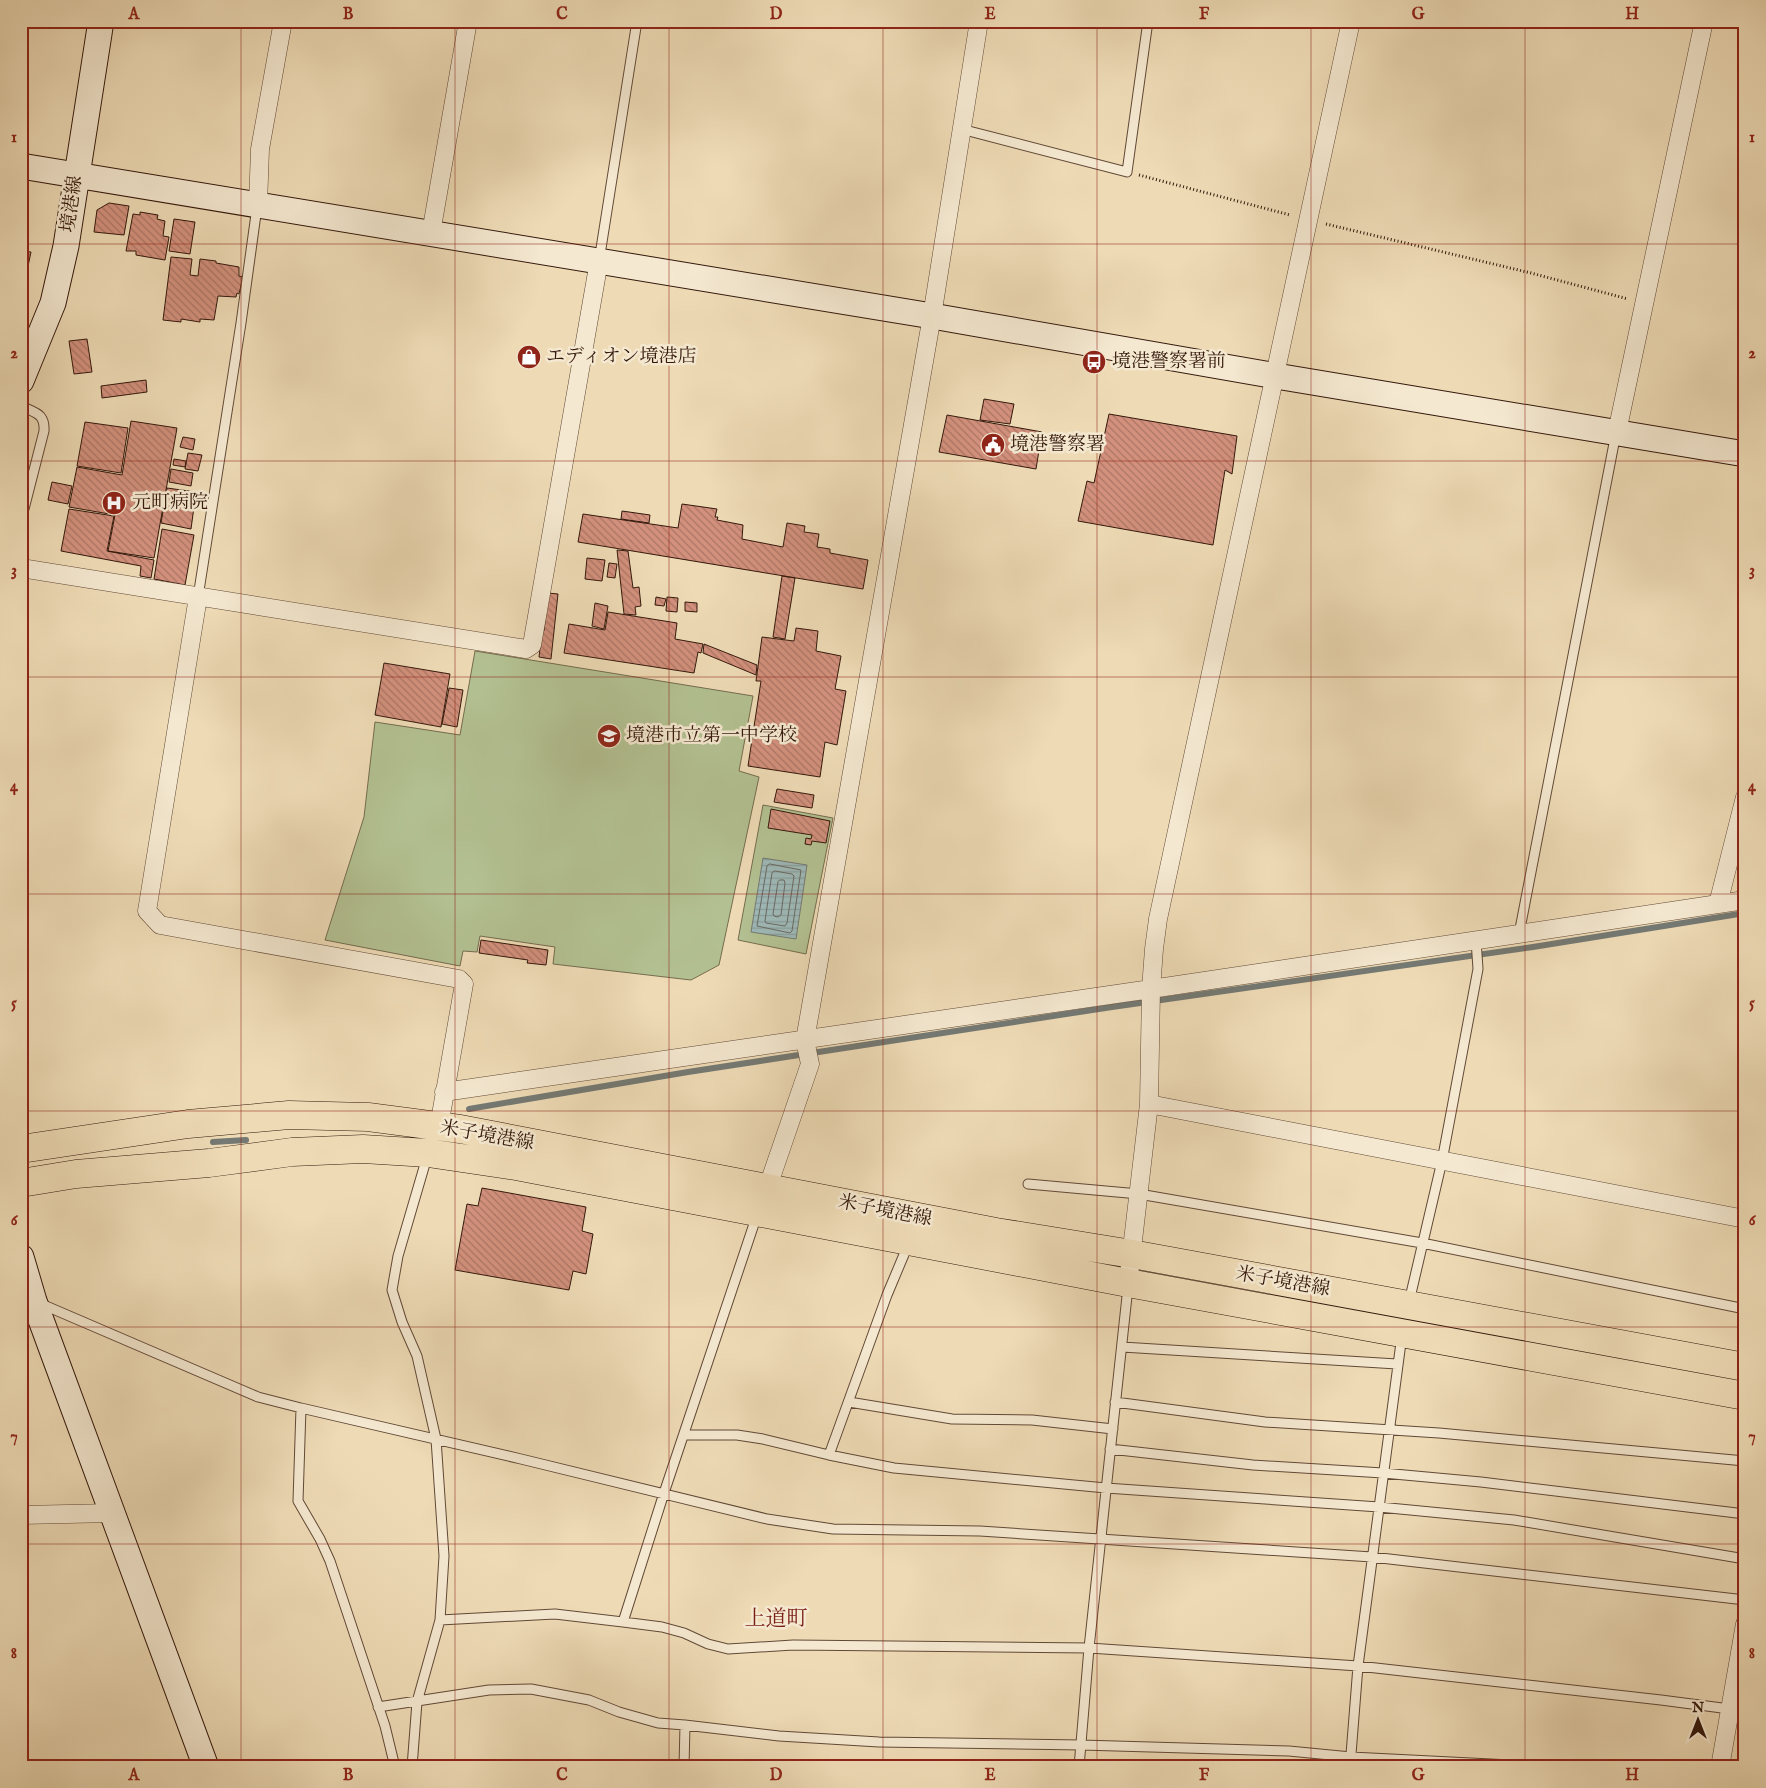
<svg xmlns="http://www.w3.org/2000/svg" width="1766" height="1788" viewBox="0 0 1766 1788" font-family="'IM FELL English','Noto Serif JP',serif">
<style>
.pitch{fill:#b3c192;stroke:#746c4e}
.water{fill:url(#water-rules);stroke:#747973}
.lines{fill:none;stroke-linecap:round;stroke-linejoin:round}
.shore{stroke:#696862;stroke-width:1}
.stream{stroke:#747973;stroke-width:6}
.building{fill:url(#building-back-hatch);stroke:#34180b}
.lane-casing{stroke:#624936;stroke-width:11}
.street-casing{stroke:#624936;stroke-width:19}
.secondary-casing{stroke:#34180b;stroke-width:27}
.primary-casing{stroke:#34180b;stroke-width:29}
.path{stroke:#34180b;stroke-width:3;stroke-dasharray:1 2.5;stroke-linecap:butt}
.lane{stroke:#f4e8d0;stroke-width:9}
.street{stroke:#f4e8d0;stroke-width:18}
.secondary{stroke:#f4e8d0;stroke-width:25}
.primary{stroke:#eedbb6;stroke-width:28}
.grid{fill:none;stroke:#8f2418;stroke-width:1;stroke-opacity:0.55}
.labels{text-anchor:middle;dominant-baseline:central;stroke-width:5;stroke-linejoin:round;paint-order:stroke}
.street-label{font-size:19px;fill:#34180b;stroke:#f4e8d0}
.poi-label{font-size:19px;fill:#34180b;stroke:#f4e8d0;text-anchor:start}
.quarter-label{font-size:21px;fill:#7a1f14;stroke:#f4e8d0}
.neatline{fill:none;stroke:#8f2418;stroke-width:2}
.grid-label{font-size:16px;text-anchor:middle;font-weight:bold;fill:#8f2418}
</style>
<defs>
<pattern id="water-rules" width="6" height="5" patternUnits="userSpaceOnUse" patternTransform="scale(1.25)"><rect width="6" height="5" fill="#9eb9b8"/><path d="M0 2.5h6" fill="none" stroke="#899e9d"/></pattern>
<pattern id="building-back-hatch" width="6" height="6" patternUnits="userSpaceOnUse" patternTransform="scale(1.25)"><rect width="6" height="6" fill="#d3917d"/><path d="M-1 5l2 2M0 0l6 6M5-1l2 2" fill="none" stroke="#ac7565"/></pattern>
</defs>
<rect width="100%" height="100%" fill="#eedbb6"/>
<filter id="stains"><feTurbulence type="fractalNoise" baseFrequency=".004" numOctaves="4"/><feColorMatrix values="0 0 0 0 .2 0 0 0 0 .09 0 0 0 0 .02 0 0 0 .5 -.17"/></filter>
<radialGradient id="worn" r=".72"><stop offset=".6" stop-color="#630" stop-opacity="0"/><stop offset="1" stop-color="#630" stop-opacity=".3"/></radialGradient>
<path class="pitch" d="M475 651 753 696 739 771 759 777 719 965 691 980 553 964 555 947 480 936 477 952 463 951 460 966 325 940 364 817 375 722 460 735Z
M763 805 833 818 806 954 738 940Z"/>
<path class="water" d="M763 858 807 865 796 939 751 932Z"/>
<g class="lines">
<path class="shore" d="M770 864 801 870 792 931 790 933 757 926 767 866Z
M775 871 792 874 794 876 787 923 785 926 766 923 765 921 772 873Z
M780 880H784L785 883 781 915 778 917 774 916 773 914 778 882Z"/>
<path class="stream" d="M469 1109 688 1072 1112 1007 1533 947 1745 913
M213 1142 246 1140"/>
</g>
<path class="building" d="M109 203 129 206 124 235 94 232 97 210Z
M140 212 158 215 157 219 165 221 163 236 169 237 165 260 136 255V251H126L133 214 140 215Z
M174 219 195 222 190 254 169 251Z
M21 251 31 252 27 271 23 270 21 275Z
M171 257 192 259 190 275 198 276 200 259 216 261V263L239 267V276L243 277 239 294 237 293 236 297 218 296 214 320 200 319V322L181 319V322L163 320Z
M87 339 92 372 74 374 69 341Z
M146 380 147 392 102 398 101 386Z
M984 399 1014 404 1010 424 980 420Z
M1109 414 1237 436 1232 474 1225 470 1213 545 1078 521 1087 481 1094 483Z
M947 415 1042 432 1036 469 939 452Z
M131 421 177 428 154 558 108 551 115 515 69 507 77 467 122 475Z
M85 422 128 428 121 473 77 466Z
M183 437 195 439 193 450 180 447Z
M188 453 202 455 198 471 185 469Z
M174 459 186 461 185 467 173 465Z
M171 469 193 473 191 486 169 482Z
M52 482 72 486 68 504 48 500Z
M167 488 196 492 191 529 161 523Z
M682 504 717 509 715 517H718L717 520 743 525 742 539 783 547 787 523 805 526 804 532 819 534 817 547 830 549V553L868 560 863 589 578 542 583 514 678 528Z
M69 509 114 516 107 551 154 560 151 578 140 576 141 566 61 551Z
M622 511 650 515 649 523 621 519Z
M162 529 194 535 185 585 154 579Z
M617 550 628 551 633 588 639 587 641 606 635 607 636 615 624 614Z
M587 558 605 560 602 581 585 579Z
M609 563 617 564 615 578 607 577Z
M782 576 795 578 785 639 773 637Z
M548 593 558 594 551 659 539 657 542 631H544Z
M656 597 666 599 664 606 655 605Z
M667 597 678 598 677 612 666 611Z
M685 602 697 603V612L685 611Z
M595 603 608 606 604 629 592 626Z
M608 612 677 623 675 639 703 644 701 653 698 652 694 673 564 653 569 624 605 630Z
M796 628 818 631 816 651 841 656 835 689 846 691 837 745 825 742 820 777 748 766 761 681H756L762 637 794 641Z
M704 644 757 665 756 675 703 653Z
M384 663 450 674 441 727 375 715Z
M449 688 463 690 457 727 442 724Z
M777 789 814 795 812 808 774 802Z
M771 809 830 821 826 843 812 841 811 845 805 844 806 838 811 839 812 835 768 828Z
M481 940 548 950 546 965 527 963 528 960 479 953Z
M482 1188 586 1207 582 1231 593 1234 586 1274 573 1271 569 1290 455 1270 467 1204 478 1206Z"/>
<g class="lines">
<g class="lane-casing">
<path id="lane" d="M961 129 1127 172 1148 21
M599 261 637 21
M21 406C35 413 45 413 44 431L24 509 21 510
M198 597 241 323 257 207
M1519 934 1616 433
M427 1157 398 1256 392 1290 402 1322 417 1356 436 1439 444 1556 440 1620
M1028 1184 1139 1194 1422 1243 1745 1309
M1409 1302 1442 1161 1478 969 1476 940
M39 1303 258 1397 301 1408 298 1501 320 1539 330 1561 385 1726 395 1767
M1122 1347 1397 1364
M849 1402 952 1419 1032 1420 1113 1429
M1115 1402 1265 1422 1439 1433 1745 1461
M301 1408 521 1459 767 1519 833 1529 980 1531 1372 1557 1745 1600
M684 1435H737L763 1439 829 1455 894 1468 1106 1488 1379 1507 1514 1520 1745 1559
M1110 1449 1253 1465 1383 1473 1481 1482 1745 1514
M829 1455 887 1295 908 1245
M623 1622 662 1627 684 1633 708 1644 728 1649 793 1645 1089 1648 1358 1666 1661 1700 1745 1711
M378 1707 489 1690 531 1689 589 1700 619 1712 658 1723 685 1725 684 1767
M685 1725 779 1736 879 1742 1081 1745 1289 1751 1351 1757 1551 1767
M412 1767 417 1702 440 1620 555 1614 623 1622 664 1493 757 1215
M1079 1767 1089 1648 1128 1287
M1350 1767 1358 1666 1402 1335"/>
</g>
<g class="street-casing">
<path id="street" d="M258 205 260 149 283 21
M431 233 468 21
M1617 432 1704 21
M21 568 526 649 532 645 599 261
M198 597 147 911 160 925 459 979 464 984 439 1126
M1718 904 1745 797
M444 1092 1151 989 1745 900
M1149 1104 1745 1219
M764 1198 810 1064 805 1040 932 316 979 21
M1128 1283 1149 1104 1151 989 1154 949 1158 919 1351 21
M21 1515 113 1513
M1720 1767 1745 1624"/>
</g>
<g class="secondary-casing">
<path id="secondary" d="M21 166 932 316 1276 376 1745 454
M21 381 53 303 66 246 101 21
M21 1257 34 1301 206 1767"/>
</g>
<g class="primary-casing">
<path id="primary" d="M21 1149 188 1124 289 1115 368 1117 460 1129 996 1232 1132 1254 1745 1367
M21 1183 76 1174 209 1163 292 1152 363 1149 428 1153 516 1166 1128 1283 1745 1396"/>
</g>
<path class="path" d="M1139 175 1290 215
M1326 224 1531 273 1628 299"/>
<use href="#lane" class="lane"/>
<use href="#street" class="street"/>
<use href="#secondary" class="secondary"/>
<use href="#primary" class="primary"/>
</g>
<path class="grid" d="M241 21V1767M455 21V1767M669 21V1767M883 21V1767M1097 21V1767M1311 21V1767M1525 21V1767M21 244H1745M21 461H1745M21 677H1745M21 894H1745M21 1111H1745M21 1327H1745M21 1544H1745"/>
<defs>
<g id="shop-disc" transform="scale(1.25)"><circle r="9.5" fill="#8f2418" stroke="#f4e8d0"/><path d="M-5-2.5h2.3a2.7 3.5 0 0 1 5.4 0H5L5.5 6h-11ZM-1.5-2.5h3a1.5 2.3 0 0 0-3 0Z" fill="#fff"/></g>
<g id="bus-disc" transform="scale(1.25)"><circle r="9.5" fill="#8f2418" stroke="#f4e8d0"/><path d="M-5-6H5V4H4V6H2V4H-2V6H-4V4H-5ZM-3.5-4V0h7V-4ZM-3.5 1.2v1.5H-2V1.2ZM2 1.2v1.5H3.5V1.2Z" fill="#fff"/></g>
<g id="civic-disc" transform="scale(1.25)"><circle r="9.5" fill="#8f2418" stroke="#f4e8d0"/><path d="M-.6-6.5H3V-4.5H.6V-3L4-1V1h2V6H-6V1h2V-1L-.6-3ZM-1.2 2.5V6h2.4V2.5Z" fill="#fff"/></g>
<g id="hospital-disc" transform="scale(1.25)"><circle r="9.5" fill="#8f2418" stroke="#f4e8d0"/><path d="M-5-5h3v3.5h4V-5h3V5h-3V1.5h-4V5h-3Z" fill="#fff"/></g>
<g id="school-disc" transform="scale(1.25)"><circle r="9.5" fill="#8f2418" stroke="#f4e8d0"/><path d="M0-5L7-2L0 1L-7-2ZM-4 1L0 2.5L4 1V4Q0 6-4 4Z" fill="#fff"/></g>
</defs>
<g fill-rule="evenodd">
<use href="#shop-disc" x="529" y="357"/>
<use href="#bus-disc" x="1094" y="362"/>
<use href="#civic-disc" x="993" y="445"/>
<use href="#hospital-disc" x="114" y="503"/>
<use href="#school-disc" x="609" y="736"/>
</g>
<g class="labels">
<g class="street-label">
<text transform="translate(72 204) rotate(-82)">境港線</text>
<text transform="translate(487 1136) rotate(10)">米子境港線</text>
<text transform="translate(885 1211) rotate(11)">米子境港線</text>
<text transform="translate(1283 1282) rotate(10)">米子境港線</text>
</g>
<g class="poi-label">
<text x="546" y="357">エディオン境港店</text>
<text x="1112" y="362">境港警察署前</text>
<text x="1010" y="445">境港警察署</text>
<text x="132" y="503">元町病院</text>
<text x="626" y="736">境港市立第一中学校</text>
</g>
<g class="quarter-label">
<text x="776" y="1619">上道町</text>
</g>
</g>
<rect width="1766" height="1788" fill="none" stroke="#eedbb6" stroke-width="55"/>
<g transform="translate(1698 1720)" stroke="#f4e8d0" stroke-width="4" paint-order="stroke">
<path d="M0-4L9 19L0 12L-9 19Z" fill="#34180b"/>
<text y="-8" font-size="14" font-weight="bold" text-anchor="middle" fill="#34180b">N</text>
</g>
<rect x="28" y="28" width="1710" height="1732" class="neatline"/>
<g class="grid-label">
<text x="134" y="19">A</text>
<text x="348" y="19">B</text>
<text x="562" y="19">C</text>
<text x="776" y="19">D</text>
<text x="990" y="19">E</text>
<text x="1204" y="19">F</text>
<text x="1418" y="19">G</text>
<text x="1632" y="19">H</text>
<text x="14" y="142">1</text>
<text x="1752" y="142">1</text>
<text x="14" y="358">2</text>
<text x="1752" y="358">2</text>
<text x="14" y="575">3</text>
<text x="1752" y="575">3</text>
<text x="14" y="791">4</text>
<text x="1752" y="791">4</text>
<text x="14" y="1008">5</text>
<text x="1752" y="1008">5</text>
<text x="14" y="1225">6</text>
<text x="1752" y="1225">6</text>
<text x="14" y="1441">7</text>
<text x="1752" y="1441">7</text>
<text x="14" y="1658">8</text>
<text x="1752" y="1658">8</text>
<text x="134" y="1780">A</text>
<text x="348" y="1780">B</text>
<text x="562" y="1780">C</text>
<text x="776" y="1780">D</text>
<text x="990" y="1780">E</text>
<text x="1204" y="1780">F</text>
<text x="1418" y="1780">G</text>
<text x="1632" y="1780">H</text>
</g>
<rect width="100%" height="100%" filter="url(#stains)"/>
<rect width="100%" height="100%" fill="url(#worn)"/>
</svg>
